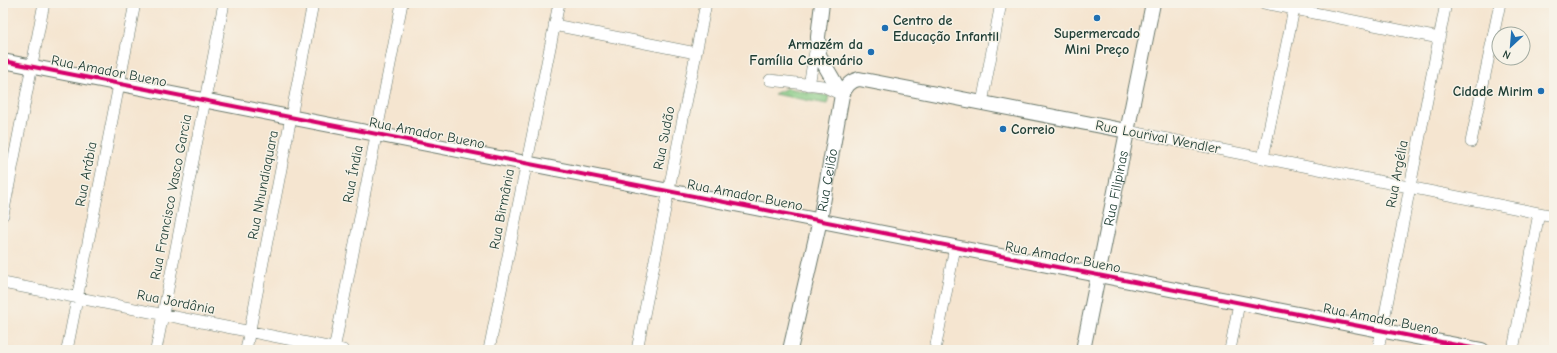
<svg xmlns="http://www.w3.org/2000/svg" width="1557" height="353" viewBox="0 0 1557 353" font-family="'Comic Neue',sans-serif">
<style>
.park{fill:url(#park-crowns);stroke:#52845c}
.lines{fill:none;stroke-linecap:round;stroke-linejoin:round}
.minor-casing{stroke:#6a786b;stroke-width:12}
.tertiary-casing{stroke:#6a786b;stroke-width:16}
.minor{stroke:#fff;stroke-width:11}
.tertiary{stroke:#fff;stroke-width:14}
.cycleway-casing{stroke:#f7f3e8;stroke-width:6}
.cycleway{stroke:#d6006c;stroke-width:4}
.poi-dot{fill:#1f6fb2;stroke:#f7f3e8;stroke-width:1.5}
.labels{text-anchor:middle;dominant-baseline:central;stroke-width:3;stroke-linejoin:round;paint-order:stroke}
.poi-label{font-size:14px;font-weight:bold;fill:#1f3d34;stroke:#f7f3e8;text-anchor:start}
.street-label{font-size:14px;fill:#1f3d34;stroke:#f7f3e8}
</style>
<defs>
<pattern id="park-crowns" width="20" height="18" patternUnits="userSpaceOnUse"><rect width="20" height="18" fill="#86ca84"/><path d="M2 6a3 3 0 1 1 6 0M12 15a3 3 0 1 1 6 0" fill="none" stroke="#6da56d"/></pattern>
</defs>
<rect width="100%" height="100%" fill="#f7f3e8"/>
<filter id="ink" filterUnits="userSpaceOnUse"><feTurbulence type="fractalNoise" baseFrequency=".025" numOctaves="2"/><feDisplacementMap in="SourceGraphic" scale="8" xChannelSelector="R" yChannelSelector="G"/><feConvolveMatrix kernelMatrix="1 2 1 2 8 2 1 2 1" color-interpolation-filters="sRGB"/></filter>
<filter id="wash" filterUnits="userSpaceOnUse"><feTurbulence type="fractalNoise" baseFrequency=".012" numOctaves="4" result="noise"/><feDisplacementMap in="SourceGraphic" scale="16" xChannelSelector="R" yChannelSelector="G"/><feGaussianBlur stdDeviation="0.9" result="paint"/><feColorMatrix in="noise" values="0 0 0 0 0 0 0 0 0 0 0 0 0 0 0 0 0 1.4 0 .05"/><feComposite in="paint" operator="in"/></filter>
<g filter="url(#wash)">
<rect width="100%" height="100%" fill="#f5e5d0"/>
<path class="park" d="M787 88 829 96 827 104 774 94Z"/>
</g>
<g filter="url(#ink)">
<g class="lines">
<g class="minor-casing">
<path id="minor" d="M1264 3 1439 38
M554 25 696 53
M770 80 823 86 842 95
M809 85 816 46
M982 103 1001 3
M1127 131 1554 216
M1471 142 1500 3
M1263 158 1294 9
M3 215 44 3
M3 283 343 350
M67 350 135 3
M156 350 224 3
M246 350 313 3
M334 350 402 3
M489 350 559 3
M637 350 706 3
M935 350 955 247
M1230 350 1239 303
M1378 350 1446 3
M1513 350 1539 213"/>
</g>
<g class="tertiary-casing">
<g id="tertiary">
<path d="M822 3 818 37 819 55 842 95"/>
<path d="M3 61 1482 350"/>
<path id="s1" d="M790 350 820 220 842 95C846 86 850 81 859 79L1127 131"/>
<path id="s2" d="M1083 350 1153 3"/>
</g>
</g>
<use href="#minor" class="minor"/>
<use href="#tertiary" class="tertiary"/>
<g class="cycleway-casing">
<path id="cycleway" d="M3 61 1482 350"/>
</g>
<use href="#cycleway" class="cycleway"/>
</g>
</g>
<g class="poi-dot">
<circle cx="1097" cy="18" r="4"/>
<circle cx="885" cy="28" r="4"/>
<circle cx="871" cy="52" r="4"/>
<circle cx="1541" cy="91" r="4"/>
<circle cx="1003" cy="129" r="4"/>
</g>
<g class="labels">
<g class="poi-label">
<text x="893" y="20">Centro de<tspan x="893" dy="16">Educação Infantil</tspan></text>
<text x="1097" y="33" text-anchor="middle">Supermercado<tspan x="1097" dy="16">Mini Preço</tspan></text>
<text x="863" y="44" text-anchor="end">Armazém da<tspan x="863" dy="16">Família Centenário</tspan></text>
<text x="1533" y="91" text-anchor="end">Cidade Mirim</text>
<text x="1011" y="129">Correio</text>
</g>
<g class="street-label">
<text transform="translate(109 71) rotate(11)">Rua Amador Bueno</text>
<text transform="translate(427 133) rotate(11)">Rua Amador Bueno</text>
<text transform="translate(1158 137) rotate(11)">Rua Lourival Wendler</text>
<text transform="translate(664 138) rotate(-79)">Rua Sudão</text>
<text transform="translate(86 174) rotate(-79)">Rua Arábia</text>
<text transform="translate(353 174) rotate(-79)">Rua Índia</text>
<text transform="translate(1397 174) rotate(-79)">Rua Argélia</text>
<text stroke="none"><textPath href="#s1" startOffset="174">Rua Ceilão</textPath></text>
<text transform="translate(263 185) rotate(-79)">Rua Nhundiaquara</text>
<text stroke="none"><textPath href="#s2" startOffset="165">Rua Filipinas</textPath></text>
<text transform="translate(745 195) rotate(11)">Rua Amador Bueno</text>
<text transform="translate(171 197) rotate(-79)">Rua Francisco Vasco Garcia</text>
<text transform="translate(502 209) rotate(-79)">Rua Birmânia</text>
<text transform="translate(1063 257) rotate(11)">Rua Amador Bueno</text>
<text transform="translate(176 302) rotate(11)">Rua Jordânia</text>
<text transform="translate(1381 319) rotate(11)">Rua Amador Bueno</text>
</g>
</g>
<rect width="1557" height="353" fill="none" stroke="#f7f3e8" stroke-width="16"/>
<g transform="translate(1511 46) rotate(206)"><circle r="19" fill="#f7f3e8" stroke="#a1aaa0"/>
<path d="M0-3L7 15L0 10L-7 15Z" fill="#1f6fb2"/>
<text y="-6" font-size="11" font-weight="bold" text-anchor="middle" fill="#1f3d34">N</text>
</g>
</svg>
